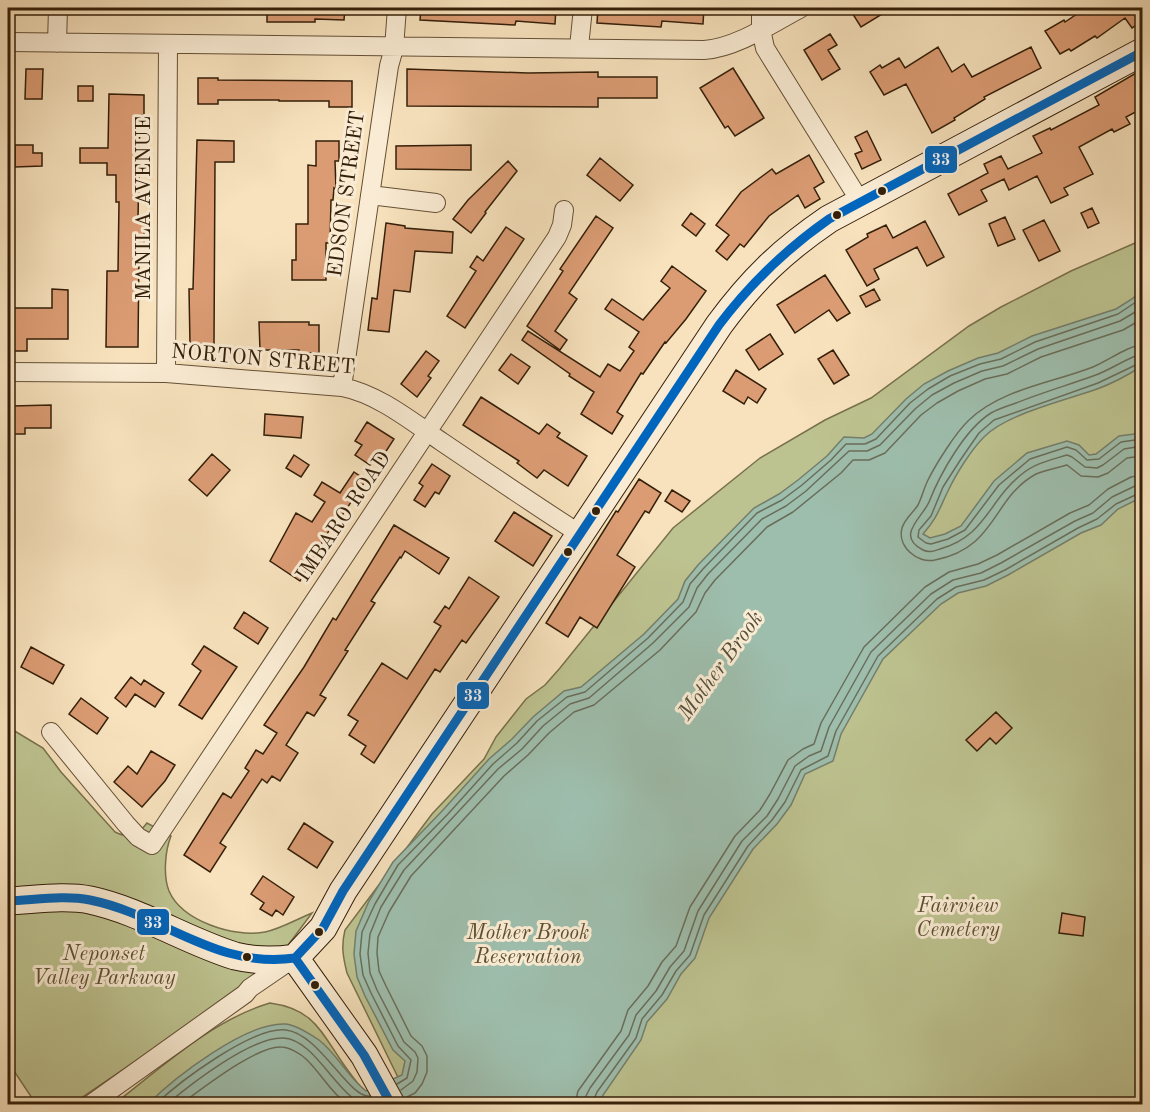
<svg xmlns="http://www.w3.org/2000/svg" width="1150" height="1112" viewBox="0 0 1150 1112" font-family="'Old Standard TT',serif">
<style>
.green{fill:#bdc390;stroke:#78714c;stroke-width:1.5}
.water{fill:#9ebead;stroke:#747e6b;stroke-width:1.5}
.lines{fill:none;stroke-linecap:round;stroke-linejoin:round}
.shore{stroke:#696e5b;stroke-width:1.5}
.building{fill:#db9c74;stroke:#341f09;stroke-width:1.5}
.street-casing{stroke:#655036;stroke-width:20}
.secondary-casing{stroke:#341f09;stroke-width:29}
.street{stroke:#faecd4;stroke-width:18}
.secondary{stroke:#faecd4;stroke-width:27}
.bus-1-casing{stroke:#faecd4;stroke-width:14}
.bus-1{stroke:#0065bd;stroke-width:9}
.bus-dot{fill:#341f09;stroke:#faecd4;stroke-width:2}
.labels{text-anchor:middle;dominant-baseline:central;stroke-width:6;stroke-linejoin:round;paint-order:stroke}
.street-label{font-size:21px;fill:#341f09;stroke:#faecd4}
.park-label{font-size:21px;font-style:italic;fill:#5d5032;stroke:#faecd4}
.water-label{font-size:22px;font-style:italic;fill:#544f3a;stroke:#faecd4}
.line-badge{stroke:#faecd4;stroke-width:2}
.badge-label{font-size:16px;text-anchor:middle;font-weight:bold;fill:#fff}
</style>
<rect width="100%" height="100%" fill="#f7e2bd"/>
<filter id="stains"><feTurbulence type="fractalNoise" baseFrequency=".00333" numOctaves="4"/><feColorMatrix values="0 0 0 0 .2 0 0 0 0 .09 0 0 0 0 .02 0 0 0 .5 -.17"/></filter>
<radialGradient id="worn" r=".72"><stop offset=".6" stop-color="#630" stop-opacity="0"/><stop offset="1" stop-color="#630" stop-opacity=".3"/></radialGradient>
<path class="green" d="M1142 240V1104H411L347 973C343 957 341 946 345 930L432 814 484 759 496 737 526 699 545 685 560 668 673 528 760 458 825 420 871 398 969 326 1001 307 1071 271Z
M8 727 43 748 61 772 115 832C129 839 138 835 147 823L171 836C165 851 163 876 169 891 182 921 234 938 265 932 280 929 297 919 312 913L277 960 155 1048 72 1104H36L8 1062Z
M270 1003C313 1009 320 1030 342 1062 352 1077 363 1089 372 1104H114C161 1068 212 1020 270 1003Z"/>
<path class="water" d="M1142 290V366C1128 375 1114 383 1097 389 1066 400 1006 414 984 437 971 450 956 474 948 491 939 509 938 517 923 534L930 538 945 534 961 526 994 481 1027 453 1067 441 1079 445 1089 455 1096 454 1119 436 1142 433V497L1118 509 1101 525 1081 533 1008 575 986 586 958 593 941 604 883 659 841 734 833 761 805 774 791 805 777 824 753 849 709 918 695 958 681 974 667 999 647 1022 641 1040 597 1104H148C174 1078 247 1021 286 1024 296 1025 310 1034 319 1040 337 1054 348 1077 366 1091L402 1075 405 1061 393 1050 365 996 357 977 354 954 356 931 369 901 393 862 443 810 489 759 512 739 533 717 564 691 581 687 644 634 678 599 685 581 698 565 754 508 779 494 798 480 827 456 844 437 864 438 872 434 906 399 924 384 948 371 978 358 998 353 1032 336 1116 309 1132 299Z"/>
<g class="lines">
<path class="shore" d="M1142 345C1127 346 1108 361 1093 367 1052 383 1001 389 969 420 956 432 936 464 928 480 924 488 922 497 918 505 913 513 905 518 902 528 897 546 917 564 935 560 997 548 992 498 1036 474 1045 470 1057 468 1067 465L1081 476 1098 477 1108 473 1127 458 1142 456
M1142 354C1132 355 1107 372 1093 376 1068 385 1041 393 1016 403 1008 406 998 409 991 413 965 429 940 474 929 502 922 518 895 536 923 550 929 553 934 551 940 549 986 536 988 501 1022 474 1035 463 1051 460 1067 455L1072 457 1085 467 1097 468 1103 465 1124 449 1142 446
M1142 362 1098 383 994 420 979 433 961 459 943 487 931 516 919 530 918 537 926 543 931 544 948 539 965 530 999 485 1030 459 1067 447 1076 450 1087 460 1099 459 1121 442 1142 439
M397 1084 407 1078 411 1060 398 1046 371 993 363 975 360 954 362 932 375 904 398 865 448 814 493 764 517 743 537 721 567 697 585 692 648 638 683 602 690 584 703 569 757 513 782 500 802 485 831 460 846 444H865L876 439 910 403 928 389 950 376 980 364 1001 359 1035 342 1118 314 1142 298
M401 1090 413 1081 417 1072 418 1058 415 1052 404 1042 377 990 370 973 368 953 370 934 381 907 404 870 498 769 522 749 543 726 570 704 589 698 653 643 689 607 697 588 708 574 762 519 786 506 806 491 849 451H867L880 445 915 409 932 395 954 383 982 371 1003 366 1038 349 1120 321 1142 308
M405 1098 415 1093 422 1084 427 1072V1056L422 1046 411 1036 386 986 379 971 377 953 378 937 389 912 411 876 504 776 528 755 549 733 574 712 594 705 660 650 696 612 705 593 715 580 767 527 793 512 841 473 853 460H869L885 453 921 415 937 403 958 391 985 379 1007 374 1041 357 1123 330 1142 319
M156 1104C179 1082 253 1026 286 1030 320 1034 349 1099 370 1096
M167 1104C191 1084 251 1037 283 1038 319 1039 343 1112 373 1103
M181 1104C202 1089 256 1046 281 1047 289 1047 301 1054 306 1059 321 1073 330 1092 347 1104
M575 1104 578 1091 621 1031 628 1010 648 986 662 962 676 946 690 907 735 836 760 810 770 794 788 760 803 749 814 744 821 723 864 647 925 587 949 572 978 564 997 555 1070 513 1089 505 1108 489 1131 477 1142 475
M584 1104 585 1098 590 1088 629 1035 636 1015 656 991 670 967 684 951 698 911 742 841 767 816 778 799 795 766 809 756 821 751 829 727 871 652 931 594 953 580 981 573 1001 563 1075 521 1093 513 1112 497 1135 486 1142 484
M592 1104 597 1092 636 1038 642 1019 662 995 676 971 690 955 704 915 748 846 772 820 785 802 801 770 828 756 836 731 878 656 937 599 956 587 984 580 1005 570 1078 528 1097 519 1116 504 1142 492"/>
</g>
<path class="building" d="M267 8H345L344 20 315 19V22H267Z
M421 8 492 9 556 8 555 24 516 21 515 25 420 20Z
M598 8H704L703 24 662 21 661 27 597 23Z
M849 8H892L861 27Z
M1086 8H1143V21L1132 28 1125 18 1097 38 1095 36 1071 51 1069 49 1060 54 1045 31 1064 20 1065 22Z
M830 34 837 45 828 50 840 69 822 80 804 50Z
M938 47 952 72 964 64 972 77 1031 47 1041 68 984 97 985 99 954 118 955 120 932 133 906 84 884 95 870 72 880 65 882 68 899 58 905 68Z
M733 68 764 118 735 136 728 126 725 128 700 88Z
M26 69H43L42 99H25Z
M407 69 528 73 598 72V77H657V98H598V107L407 106Z
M1136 73 1143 86V108L1126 117 1130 124 1114 132 1112 129 1079 147 1093 174 1064 188 1068 195 1051 203 1037 176 1009 190 1004 179 981 190 987 201 959 215 948 194 988 173 984 164 1001 156 1008 169 1042 153 1033 136 1050 128 1051 130 1099 105 1095 97Z
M198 78H218V80L352 81V107H329V101H279V100H218V104H198Z
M78 86H93V101H78Z
M109 94 144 95V115H140L138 219H144V252H139L138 347H106L107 271H118L119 202H116V175H107V163H80V148H108Z
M867 131 881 160 862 169 855 154 862 151 855 137Z
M197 140 234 141V162H215L214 344H190L189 289H193Z
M316 141H339V161H335L336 189 334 188 333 200H331L330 243H326V280H292V260H296V224H308V165L316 166Z
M15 145H33V153H42V166L15 167Z
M471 145V170L396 169V146Z
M809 155 824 182 814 188 820 199 805 208 798 195 769 216 744 247 740 244 727 260 716 251 729 235 716 225 741 192 772 169 776 174Z
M600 158 633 185 620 201 587 175Z
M508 161 517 171 485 212 486 213 471 233 453 219 468 200Z
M1092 208 1099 223 1088 228 1081 213Z
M691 213 705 224 696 236 682 225Z
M596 216 613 228 569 293 577 299 555 331 567 340 560 350 527 326 563 271 560 269Z
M1005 217 1015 239 998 246 989 224Z
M1044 220 1060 251 1039 261 1023 230Z
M925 221 944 257 927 266 917 247 874 269 879 279 867 286 846 250 868 237 867 234 886 225 893 238Z
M386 223 405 226V228L453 232 452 253 415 251 410 292 394 290 389 332 368 330 372 298 377 299Z
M506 227 524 239 465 328 447 316 476 271 470 267 477 256 483 261Z
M672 266 706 291 686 319 666 343 665 342 643 374 641 373 617 412 623 416 612 434 581 414 594 392 569 376 570 374 522 340 528 331 600 377 608 364 620 371 634 351 629 347 639 332 605 309 612 299 643 320 670 288 661 281Z
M825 275 850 313 837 321 829 310 795 333 777 305Z
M52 289 68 290V339H27V351H10V308H52Z
M874 289 880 300 866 307 860 296Z
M259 322H309V325H319V353H299V350H260Z
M770 334 783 354 759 370 746 350Z
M833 350 849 375 834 384 818 359Z
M426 351 439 361 428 376 431 378 417 397 401 384Z
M511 354 530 367 518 384 499 370Z
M736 370 766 389 757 403 748 397 744 404 723 391Z
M481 397 539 434 547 424 560 433 557 437 587 456 568 486 544 470 537 478 517 463 519 461 463 425Z
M51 405V428H25V434H12V406Z
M265 414 303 417 301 438 264 435Z
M367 422 394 439 381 459 376 456 370 465 355 455 362 445 355 441Z
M212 454 230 470 207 496 189 480Z
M294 455 309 465 301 477 286 468Z
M432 464 450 476 439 494 435 492 425 507 414 500 423 486 419 483Z
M354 472 366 480 341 517 338 515 300 581 270 561 296 513 312 522 325 502 314 495 322 482 340 493Z
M639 479 661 493 649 513 645 511 617 555 635 567 597 628 580 617 568 637 546 623 616 511 618 512Z
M672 490 690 501 682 512 665 501Z
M514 512 552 536 533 566 495 541Z
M394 525 449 558 439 574 405 551 401 558 400 557 371 601 375 603 345 650 348 651 320 695 326 698 314 716 307 712 286 745 298 753 280 781 272 776 267 783 262 779 220 843 226 847 210 872 184 855 223 793 231 798 249 771 245 768 256 750 263 754 277 733 264 725 304 667 333 618 336 620Z
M469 577 499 597 466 643 462 640 440 672 435 669 374 763 361 754 366 746 349 735 358 721 348 715 382 663 407 679 441 626 434 622 445 606 449 609Z
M244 612 268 628 258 644 234 628Z
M204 646 237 667 202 719 179 705 201 671 192 664Z
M31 647 64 665 53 684 21 667Z
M131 677 141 685 144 680 164 693 155 707 135 694 126 707 115 698Z
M81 698 108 718 97 734 69 714Z
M996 712 1012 728 996 744 990 738 977 751 966 740Z
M151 751 175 765 165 781 142 807 114 782 128 766 137 774Z
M304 823 333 842 317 868 288 849Z
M263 876 294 897 283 915 276 910 272 916 260 909 264 903 251 894Z
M1062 913 1085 917 1083 936 1059 933Z"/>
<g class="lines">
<g class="street-casing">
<path id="street" d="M761 8V29L765 48 860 201
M8 42 704 50C736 48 773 23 801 8
M57 43 58 8
M579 47 583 8
M370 195 436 203
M8 372 166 373 342 387C378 394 411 421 442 442 488 473 533 504 580 534
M166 373 168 44
M342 387 389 66 394 48 397 8
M51 732 126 824 138 837 152 845 557 237 562 225 564 210
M91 1104 245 994 250 988 291 960"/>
</g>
<g class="secondary-casing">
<path id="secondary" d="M8 901C34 900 64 895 90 900 141 911 186 941 235 956 255 961 275 961 295 958
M295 958 323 928 343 891 719 325C752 280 782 251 829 219L1142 52
M295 958 364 1055 391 1104"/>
</g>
<use href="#street" class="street"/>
<use href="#secondary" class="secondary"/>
<g class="bus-1-casing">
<path id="bus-1" d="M8 901C35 900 64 895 90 900 164 915 214 969 295 958
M295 958 323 928 343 891 719 325C751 283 786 249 829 219L1142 52
M295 958 364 1055 391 1104"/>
</g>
<use href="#bus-1" class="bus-1"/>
</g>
<g class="bus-dot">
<circle cx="882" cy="191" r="5"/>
<circle cx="837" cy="215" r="5"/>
<circle cx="596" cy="511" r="5"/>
<circle cx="568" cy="552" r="5"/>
<circle cx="319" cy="932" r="5"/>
<circle cx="247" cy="957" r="5"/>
<circle cx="315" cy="985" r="5"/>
</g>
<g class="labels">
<g class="street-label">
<text transform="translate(347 194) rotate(-82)">EDSON STREET</text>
<text transform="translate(144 208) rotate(-90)">MANILA AVENUE</text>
<text transform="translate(263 360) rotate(5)">NORTON STREET</text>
<text transform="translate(344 517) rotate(-56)">IMBARO ROAD</text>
</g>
<g class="park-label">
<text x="958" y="906">Fairview<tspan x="958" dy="24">Cemetery</tspan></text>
<text x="528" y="933">Mother Brook<tspan x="528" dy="24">Reservation</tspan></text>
<text x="104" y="954">Neponset<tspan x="104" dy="24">Valley Parkway</tspan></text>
</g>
<g class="water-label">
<text transform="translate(721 666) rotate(-54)">Mother Brook</text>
</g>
</g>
<g class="line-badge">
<rect x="924" y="145" width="34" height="29" rx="6" fill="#0065bd"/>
<rect x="456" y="681" width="34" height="29" rx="6" fill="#0065bd"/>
<rect x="136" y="908" width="34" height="28" rx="6" fill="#0065bd"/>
</g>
<g class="badge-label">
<text x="941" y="165">33</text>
<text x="473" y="701">33</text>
<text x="153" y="928">33</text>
</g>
<rect width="1150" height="1112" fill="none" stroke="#f7e2bd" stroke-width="30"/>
<rect x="9" y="9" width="1132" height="1094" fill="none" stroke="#341f09" stroke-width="3"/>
<rect x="15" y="15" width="1120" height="1082" fill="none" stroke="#341f09" stroke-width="1.5"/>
<rect width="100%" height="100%" filter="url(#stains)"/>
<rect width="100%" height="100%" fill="url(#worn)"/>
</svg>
